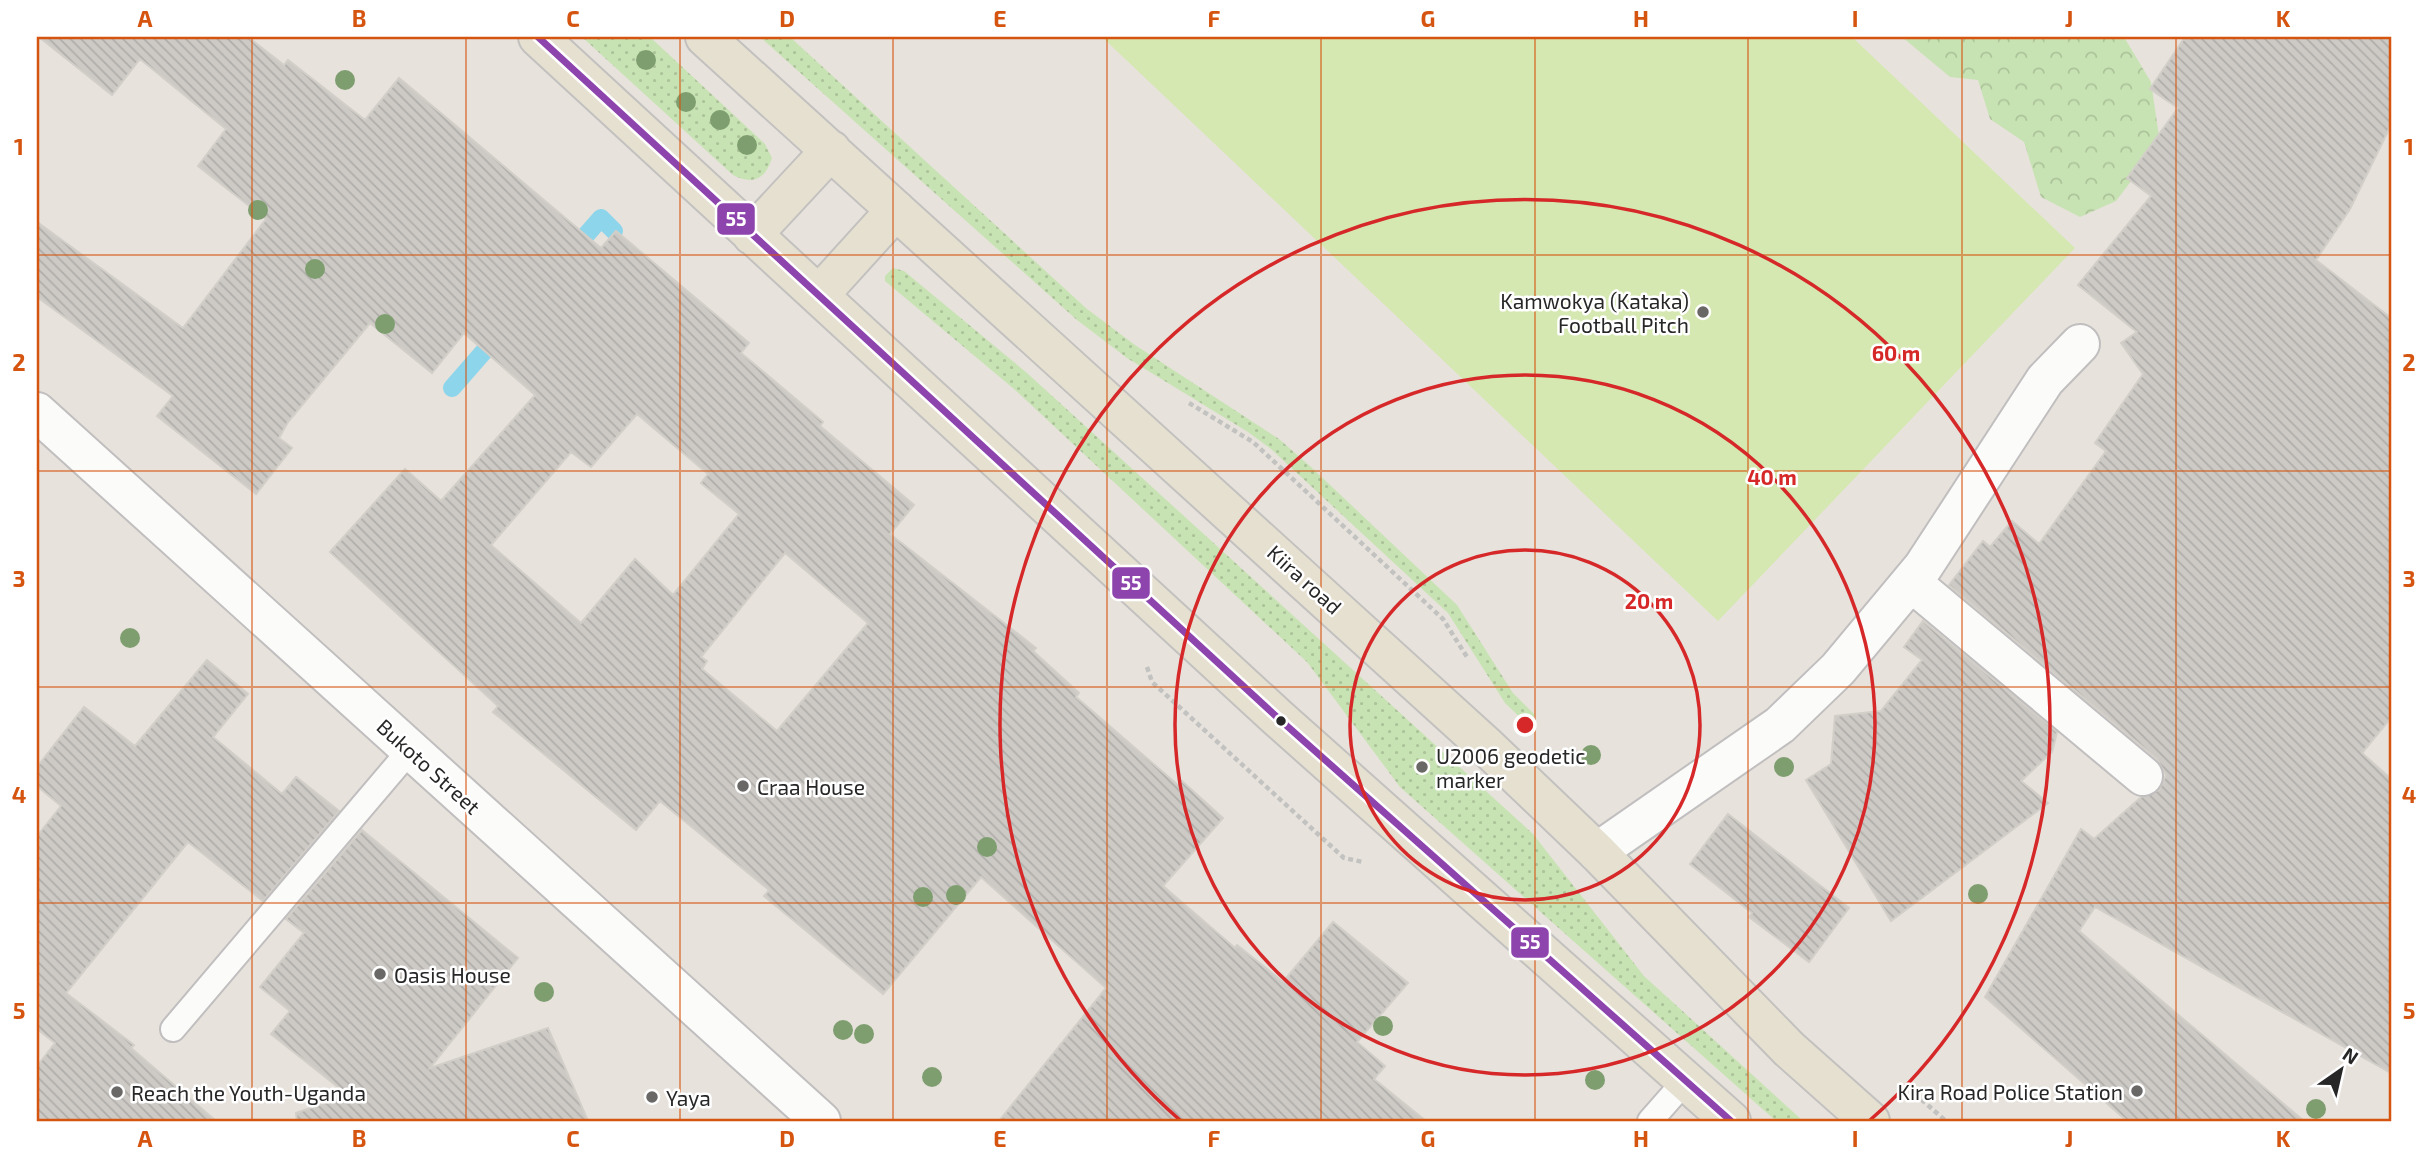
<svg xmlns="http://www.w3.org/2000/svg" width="2428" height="1158" viewBox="0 0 2428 1158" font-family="'Exo 2',sans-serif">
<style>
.green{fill:url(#green-dots)}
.forest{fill:url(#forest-crowns)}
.pitch{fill:#d5e8b1}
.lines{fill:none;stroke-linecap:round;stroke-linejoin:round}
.stream{stroke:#8dd5eb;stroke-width:18}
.building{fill:url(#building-back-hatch);stroke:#d2cec8;stroke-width:2;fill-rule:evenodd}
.service-casing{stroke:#c0bebe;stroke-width:28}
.minor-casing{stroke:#c0bebe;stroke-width:42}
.primary-casing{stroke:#c3c1bf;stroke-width:42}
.path{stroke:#c2c2c1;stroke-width:4.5;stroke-dasharray:5 3.5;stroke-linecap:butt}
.service{stroke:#fbfbfa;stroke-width:24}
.minor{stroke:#fbfbfa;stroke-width:38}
.primary{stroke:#e6e0d1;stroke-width:38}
.bus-1-casing{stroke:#fff;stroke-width:12}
.bus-1{stroke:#8e44ad;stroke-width:7}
.tree{fill:#7e9e6f}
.grid{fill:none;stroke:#d5540f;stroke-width:2;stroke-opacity:0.55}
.ring{fill:none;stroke:#d62828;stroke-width:3.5}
.poi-dot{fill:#6a6866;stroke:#fff;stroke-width:2.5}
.bus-dot{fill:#272727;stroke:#fff;stroke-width:2.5}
.labels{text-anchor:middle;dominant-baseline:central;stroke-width:5;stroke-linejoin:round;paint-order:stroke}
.poi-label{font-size:21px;fill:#272727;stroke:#fff;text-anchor:start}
.street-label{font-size:21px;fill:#272727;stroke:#fff}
.centre{fill:#d62828;stroke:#fff;stroke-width:3.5}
.ring-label{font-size:21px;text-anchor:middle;font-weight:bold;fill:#d62828;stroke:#fff;stroke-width:5;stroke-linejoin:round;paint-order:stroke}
.line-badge{stroke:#fff;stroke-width:2.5}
.badge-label{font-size:19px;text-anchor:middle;font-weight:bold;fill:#fff}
.neatline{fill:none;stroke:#d5540f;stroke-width:2.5}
.grid-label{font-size:23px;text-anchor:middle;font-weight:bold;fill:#d5540f}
</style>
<defs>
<pattern id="green-dots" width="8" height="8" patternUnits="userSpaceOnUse" patternTransform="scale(1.75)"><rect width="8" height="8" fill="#c8e3b3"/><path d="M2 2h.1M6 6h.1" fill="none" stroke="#acc39a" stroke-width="1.8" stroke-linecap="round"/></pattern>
<pattern id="forest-crowns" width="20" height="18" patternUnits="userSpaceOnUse" patternTransform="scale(1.75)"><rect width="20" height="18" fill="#c8e3b3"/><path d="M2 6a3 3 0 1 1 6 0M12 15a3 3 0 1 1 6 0" fill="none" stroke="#acc39a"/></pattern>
<pattern id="building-back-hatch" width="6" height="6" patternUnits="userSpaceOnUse" patternTransform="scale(1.75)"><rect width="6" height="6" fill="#cdcac6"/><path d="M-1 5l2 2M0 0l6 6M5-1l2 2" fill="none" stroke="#b0aeaa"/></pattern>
</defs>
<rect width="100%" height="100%" fill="#e7e2dc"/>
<path class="green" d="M582 37H650L765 144 772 158C765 180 753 185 733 175Z
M760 37H790L1087 309 1135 345 1279 439 1311 467 1457 605 1513 693 1535 715 1528 725 1505 703 1448 613 1271 449 1248 432 1127 358 1077 320Z
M893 268 904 271 1027 373 1533 834 1644 976 1803 1121H1776L1400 787 1307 662 1014 389 885 281V276Z"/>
<path class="forest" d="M1902 37H2124L2151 82 2160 143 2116 201 2080 217 2041 197 2024 142 1990 119 1978 80 1950 77Z"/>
<path class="pitch" d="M1102 37H1852L2075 248 1718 621Z"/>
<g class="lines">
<path class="stream" d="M572 251 601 218 614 231
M452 388 500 333"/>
</g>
<path class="building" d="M39 37H248L284 65 288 60 365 120 399 78 601 248 616 231 749 343 741 353 823 422 820 426 914 505 890 534 1036 648 1033 651 1079 693 1076 697 1179 786 1182 781 1223 818 1163 886 1235 948 1237 945 1283 982 1333 922 1408 983 1357 1042 1385 1066 1374 1079 1426 1121H999L1106 988 981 877 883 994 764 896 769 890 660 801 636 830 493 712 498 706 330 552 405 469 441 501 535 395 464 333 432 373 370 323 288 422 279 438 292 448 256 494 157 416 173 396 37 297V222L183 328 266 219 198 166 226 129 140 59 112 95ZM637 414 708 474 701 483 739 514 673 595 635 559 581 623 491 545 571 452 591 467ZM785 553 868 623 777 731 702 669 707 661 701 657Z
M2185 37H2391V125L2350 209 2316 260 2391 318V718L2362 753 2391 779V1073L2095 907 2079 931 2304 1121H2127L1985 997 2081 829 2094 839 2141 797 2159 790 2166 775 2157 759 1949 585 1983 541 1990 547 2012 521 2039 544 2106 451 2095 443 2143 374 2121 343 2137 332 2078 285 2151 196 2127 178 2178 108 2150 89Z
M1923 621 2057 732 2052 752 2021 781 2048 803 1891 921 1806 780 1831 764 1835 716 1881 711 1922 660 1904 647Z
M207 660 248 694 213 737 282 794 296 777 339 811 263 901 188 842 66 993 134 1045 131 1048 216 1121H37V1066L55 1043 37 1029V836L61 806 37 786V767L84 707 135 746Z
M1728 814 1849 908 1809 962 1749 917 1752 913 1690 864Z
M362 830 518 958 430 1068 548 1028 588 1121H297L296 1113 348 1095 271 1034 290 1011 260 987 304 933 286 919Z"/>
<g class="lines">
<g class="service-casing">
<path id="service" d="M173 1029 411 749
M1650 1121 1686 1080"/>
</g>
<g class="minor-casing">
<path id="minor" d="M37 412 821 1121
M1911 582 2143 776
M1597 852 1780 725 1838 669 1923 567 2045 380 2080 344"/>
</g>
<g class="primary-casing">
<path id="primary" d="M538 37 1278 718 1731 1121
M705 37 1484 744 1597 852 1789 1049 1870 1121
M752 235 831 150
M819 295 896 210"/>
</g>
<path class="path" d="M1189 403 1253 442 1443 619 1467 657
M1147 667 1152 682 1344 858 1363 862
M1915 1094 1946 1121"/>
<use href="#service" class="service"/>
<use href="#minor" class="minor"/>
<use href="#primary" class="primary"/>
<g class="bus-1-casing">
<path id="bus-1" d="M538 37 1278 718 1731 1121"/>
</g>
<use href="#bus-1" class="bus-1"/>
</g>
<g class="tree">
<circle cx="646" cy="60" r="10"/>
<circle cx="345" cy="80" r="10"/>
<circle cx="686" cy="102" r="10"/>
<circle cx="720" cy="120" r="10"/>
<circle cx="747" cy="145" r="10"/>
<circle cx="258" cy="210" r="10"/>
<circle cx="315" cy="269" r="10"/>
<circle cx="385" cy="324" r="10"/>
<circle cx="130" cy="638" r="10"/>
<circle cx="1591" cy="755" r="10"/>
<circle cx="1784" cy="767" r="10"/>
<circle cx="987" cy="847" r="10"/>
<circle cx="1978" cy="894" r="10"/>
<circle cx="956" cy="895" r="10"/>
<circle cx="923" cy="897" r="10"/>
<circle cx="544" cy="992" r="10"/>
<circle cx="1383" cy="1026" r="10"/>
<circle cx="843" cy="1030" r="10"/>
<circle cx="864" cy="1034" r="10"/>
<circle cx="932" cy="1077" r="10"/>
<circle cx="1595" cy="1080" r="10"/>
<circle cx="2316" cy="1109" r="10"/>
</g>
<path class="grid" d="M252 37V1121M466 37V1121M680 37V1121M893 37V1121M1107 37V1121M1321 37V1121M1535 37V1121M1748 37V1121M1962 37V1121M2176 37V1121M37 255H2391M37 471H2391M37 687H2391M37 903H2391"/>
<g class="ring">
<circle cx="1525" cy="725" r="175"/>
<circle cx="1525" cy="725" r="350"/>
<path d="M1181 1121A525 525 0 1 1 1869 1121"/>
</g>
<g class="poi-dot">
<circle cx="1703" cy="312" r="7"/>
<circle cx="1422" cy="767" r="7"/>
<circle cx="743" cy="786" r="7"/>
<circle cx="380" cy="974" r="7"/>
<circle cx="2137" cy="1091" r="7"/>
<circle cx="117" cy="1092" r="7"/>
<circle cx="652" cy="1097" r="7"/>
</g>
<circle class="bus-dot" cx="1281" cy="721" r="6"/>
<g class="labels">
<g class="poi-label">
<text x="1689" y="300" text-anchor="end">Kamwokya (Kataka)<tspan x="1689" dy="24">Football Pitch</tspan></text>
<text x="1436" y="755">U2006 geodetic<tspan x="1436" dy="24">marker</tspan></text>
<text x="757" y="786">Craa House</text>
<text x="394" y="974">Oasis House</text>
<text x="2123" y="1091" text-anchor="end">Kira Road Police Station</text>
<text x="131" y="1092">Reach the Youth-Uganda</text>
<text x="666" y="1097">Yaya</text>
</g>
<g class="street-label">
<text transform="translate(1305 579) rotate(42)">Kiira road</text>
<text transform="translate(429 766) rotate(42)">Bukoto Street</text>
</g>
</g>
<circle cx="1525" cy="725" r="10" class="centre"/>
<g class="ring-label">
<text x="1896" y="361">60 m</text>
<text x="1772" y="485">40 m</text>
<text x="1649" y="609">20 m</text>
</g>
<g class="line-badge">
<rect x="716" y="202" width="40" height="34" rx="7" fill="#8e44ad"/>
<rect x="1111" y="566" width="40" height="34" rx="7" fill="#8e44ad"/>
<rect x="1510" y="926" width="40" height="33" rx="7" fill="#8e44ad"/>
</g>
<g class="badge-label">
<text x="736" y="226">55</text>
<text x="1131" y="590">55</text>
<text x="1530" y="949">55</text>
</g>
<rect width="2428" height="1158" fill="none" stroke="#ffffff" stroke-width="77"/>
<g transform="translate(2341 1070) rotate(34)" stroke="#ffffff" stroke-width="5" paint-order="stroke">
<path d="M0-5L12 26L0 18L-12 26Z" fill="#272727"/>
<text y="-10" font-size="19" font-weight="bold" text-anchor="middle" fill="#272727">N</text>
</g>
<rect x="38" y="38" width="2352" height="1082" class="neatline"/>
<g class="grid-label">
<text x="145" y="27">A</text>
<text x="359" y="27">B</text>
<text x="573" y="27">C</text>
<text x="787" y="27">D</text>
<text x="1000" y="27">E</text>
<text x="1214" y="27">F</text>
<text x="1428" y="27">G</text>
<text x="1641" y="27">H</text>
<text x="1855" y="27">I</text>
<text x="2069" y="27">J</text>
<text x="2283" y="27">K</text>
<text x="19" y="155">1</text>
<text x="2409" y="155">1</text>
<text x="19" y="371">2</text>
<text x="2409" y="371">2</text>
<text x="19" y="587">3</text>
<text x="2409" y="587">3</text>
<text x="19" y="803">4</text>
<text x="2409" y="803">4</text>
<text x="19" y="1019">5</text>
<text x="2409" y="1019">5</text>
<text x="145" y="1147">A</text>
<text x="359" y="1147">B</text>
<text x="573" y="1147">C</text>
<text x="787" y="1147">D</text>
<text x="1000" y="1147">E</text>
<text x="1214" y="1147">F</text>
<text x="1428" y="1147">G</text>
<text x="1641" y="1147">H</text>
<text x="1855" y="1147">I</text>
<text x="2069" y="1147">J</text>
<text x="2283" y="1147">K</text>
</g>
</svg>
